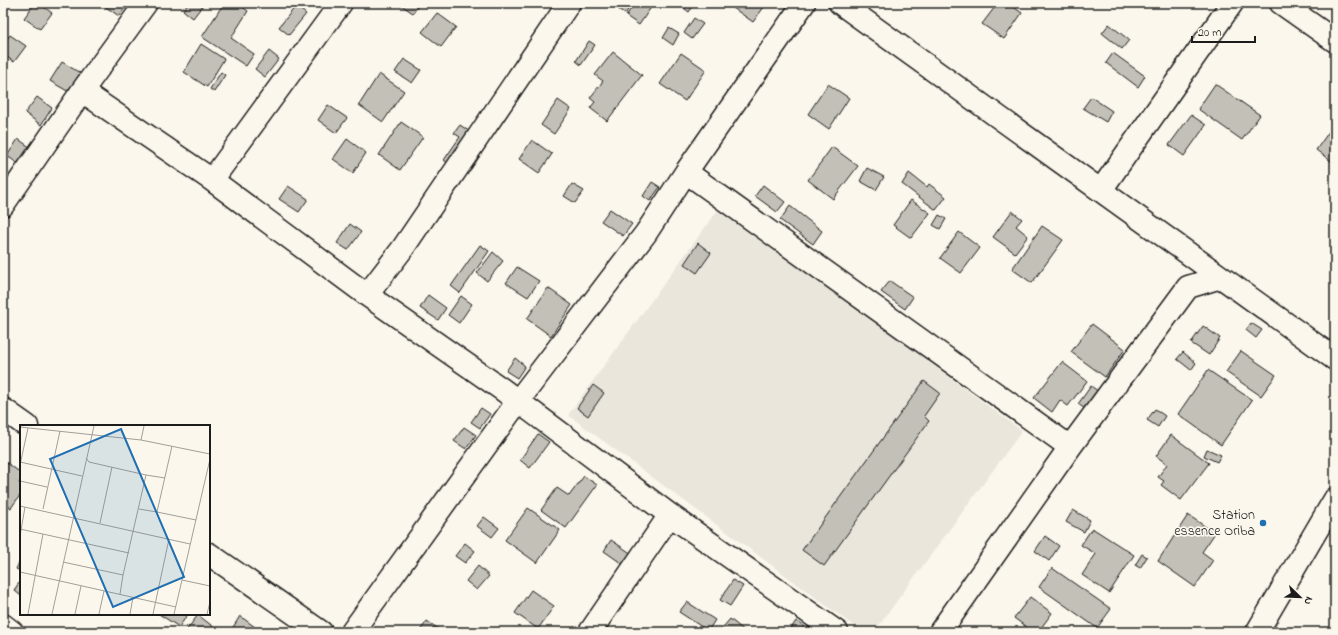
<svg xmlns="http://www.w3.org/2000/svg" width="1338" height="635" viewBox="0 0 1338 635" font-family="'Indie Flower',sans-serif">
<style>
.built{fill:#eae6dc}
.building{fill:#c3c0b8;stroke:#1c1c1c}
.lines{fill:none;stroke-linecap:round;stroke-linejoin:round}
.street-casing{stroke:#1c1c1c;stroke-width:25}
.highway-casing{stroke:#1c1c1c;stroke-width:25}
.street{stroke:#fbf7ec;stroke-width:22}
.highway{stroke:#fbf7ec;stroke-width:22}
.poi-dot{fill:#1f6fb2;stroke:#fbf7ec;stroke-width:1.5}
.labels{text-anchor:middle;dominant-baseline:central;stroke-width:3.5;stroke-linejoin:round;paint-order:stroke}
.poi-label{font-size:14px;fill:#1c1c1c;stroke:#fbf7ec;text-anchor:end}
.inset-road{fill:none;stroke:#a29f99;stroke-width:1}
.view{fill:#1f6fb2;fill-opacity:0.15;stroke:#1f6fb2;stroke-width:2}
.inset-edge{fill:none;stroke:#1c1c1c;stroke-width:2}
</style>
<rect width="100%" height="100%" fill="#fbf7ec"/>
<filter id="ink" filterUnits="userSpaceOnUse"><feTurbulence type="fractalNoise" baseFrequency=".025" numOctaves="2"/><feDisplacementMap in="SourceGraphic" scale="8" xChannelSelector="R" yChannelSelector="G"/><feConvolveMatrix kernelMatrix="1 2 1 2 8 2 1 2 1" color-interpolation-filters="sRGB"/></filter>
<g filter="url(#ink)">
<path class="built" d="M720 207 1022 431 874 632H862L568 415Z"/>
<path class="building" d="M35 3H39L52 13 40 29 24 18Z
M105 3H129L119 16 103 5Z
M189 3H200L203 5 193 18 183 10Z
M224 3H237L248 11 231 38 254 54 246 66 202 37Z
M398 3H420L413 13Z
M610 3H633L625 14Z
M635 3H654L639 25 626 16Z
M677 3H695L689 12Z
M726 3H767L753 22Z
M998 3H1008L1022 13 1004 39 982 24Z
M296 6 306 14 289 35 279 27Z
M437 13 456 27 441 47 422 32Z
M694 18 703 24 692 39 684 33Z
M1109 24 1129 40 1122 49 1102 33Z
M669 28 679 34 673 45 663 38Z
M10 35 26 46 14 62 3 54V44Z
M589 41 595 45 581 65 576 61Z
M201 44 224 59 207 87 184 72Z
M269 51 279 59 265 77 255 69Z
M613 52 642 75 607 121 590 108 595 102 590 98 603 81 595 75Z
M681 53 706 70 685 101 660 84Z
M1113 53 1145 76 1138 87 1106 63Z
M404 59 421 70 412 83 395 72Z
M62 62 80 73 69 92 50 81Z
M221 72 225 75 214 92 210 89Z
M379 74 404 91 383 122 359 105Z
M828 84 849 98 829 129 808 114Z
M1215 84 1260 115 1242 140 1198 109Z
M37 97 52 108 41 125 25 113Z
M1091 97 1112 111 1106 122 1083 108Z
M558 100 571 109 554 134 541 125Z
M328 105 347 118 336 133 318 120Z
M1191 115 1206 125 1184 156 1169 145Z
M401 122 423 137 400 170 379 155Z
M1335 123V164L1316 150Z
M460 125 473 134 450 165 444 160 460 137 454 133Z
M18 139 34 150 23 167 7 156Z
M347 139 366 153 353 173 333 159Z
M532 140 552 154 539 173 519 159Z
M832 147 858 166 833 199 808 180Z
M867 168 884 177 876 190 860 181Z
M909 173 927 187 929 184 946 197 936 210 902 184Z
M652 182 660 187 650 201 643 196Z
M572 184 584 191 575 203 564 196Z
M763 185 785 202 777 212 755 196Z
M288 186 308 199 299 212 279 199Z
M911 200 930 213 911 238 893 225Z
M790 206 822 231 813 244 780 220Z
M610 209 632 224 623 236 601 221Z
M1012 211 1022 219 1016 226 1028 236 1015 253 993 237Z
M939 215 946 219 940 229 933 225Z
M350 224 361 232 348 250 337 243Z
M1042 226 1063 240 1032 283 1012 269Z
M959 232 980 248 961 273 940 258Z
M698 243 711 253 697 273 684 264Z
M480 245 489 251 460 293 451 286Z
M493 252 503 261 487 281 477 273Z
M517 267 539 281 528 297 506 283Z
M890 281 913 297 905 309 881 292Z
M548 288 572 305 551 336 527 319Z
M428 295 446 308 438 320 420 308Z
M461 296 472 304 459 323 448 315Z
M1251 323 1262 330 1256 338 1246 330Z
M1092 324 1125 349 1105 377 1071 352Z
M1203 326 1220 338 1209 355 1191 343Z
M1241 351 1276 375 1261 396 1226 372Z
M1183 352 1196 363 1191 370 1177 359Z
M515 358 525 366 517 378 506 371Z
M1062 362 1087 381 1068 406 1060 400 1052 412 1034 398Z
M1208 370 1252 400 1221 445 1178 414Z
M924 381 940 393 924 416 929 421 824 566 802 550Z
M593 385 604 393 588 416 577 408Z
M1091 386 1103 395 1091 413 1078 404Z
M481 408 490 414 480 428 471 422Z
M1155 409 1165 416 1158 427 1147 420Z
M464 427 476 435 466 449 454 441Z
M538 434 549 442 530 468 520 460Z
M1171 435 1209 463 1181 500 1161 485 1164 481 1158 477 1167 464 1156 456Z
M1207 449 1221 455 1217 462 1204 456Z
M7 463 21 473V480L19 483 21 484V494L11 508 3 502V469Z
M584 476 597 485 566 528 541 510 557 488 569 496Z
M528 508 560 530 537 563 505 540Z
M1073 510 1090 520 1084 532 1066 522Z
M1188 515 1215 533 1202 552 1213 560 1195 587 1158 561Z
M484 517 499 528 492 537 477 526Z
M1092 528 1134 555 1109 593 1082 575 1096 554 1081 545Z
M1045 536 1059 546 1049 561 1035 551Z
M611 540 632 554 624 565 604 551Z
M465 543 475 551 465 563 455 556Z
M1142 554 1147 557 1140 568 1135 565Z
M21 559V571L16 569Z
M478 566 489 576 477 590 466 581Z
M1052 568 1111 609 1097 628 1039 587Z
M733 580 743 586 730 606 720 600Z
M19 583 21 584V596L14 590Z
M531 590 554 606 538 629 515 613Z
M1030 597 1052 613 1038 632H1033L1014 618Z
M687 602 715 620 708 631 679 612Z
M159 614H188L179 627Z
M198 615 220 632H185Z
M240 616 255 627 251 632H236L232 629Z
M730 619 746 632H719Z
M427 621 443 632H419Z
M796 621 804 626 800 632H794L790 630Z"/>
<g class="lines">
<g class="street-casing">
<path id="street" d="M840 3 1335 359
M1281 3 1335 41
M82 91 212 180 341 3
M686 172 1070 447
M212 180 367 295 503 390 670 515 837 632
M1101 190 1232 3
M3 205 82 91 146 3
M367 295 403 248 569 3
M3 409 27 426
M209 554 321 632
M3 625 12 632
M352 632 518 401 646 233 686 172 804 3
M590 632 670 515
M940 632 1070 447 1188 287 1221 277"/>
</g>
<g class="highway-casing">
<path id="highway" d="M1257 632 1335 499"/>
</g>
<use href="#street" class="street"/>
<use href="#highway" class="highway"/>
</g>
</g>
<circle class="poi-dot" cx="1263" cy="523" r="4"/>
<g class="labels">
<g class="poi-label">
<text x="1255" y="515">Station<tspan x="1255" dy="16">essence Oriba</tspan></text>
</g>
</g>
<g transform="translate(20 425)">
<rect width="190" height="190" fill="#fbf7ec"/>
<path class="inset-road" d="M0 2 121 15 190 29M121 15 124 1M66 33 69 37 126 50 103 150M190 34 162 155 190 161M0 37 62 51M0 40 8 3M126 50 145 53M0 56 27 62M0 81 170 119M23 84 40 6M119 84 137 87 152 21M137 87 176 95M80 98 92 42M0 104 109 128M0 111 5 82M43 137 103 150 100 169M0 147 156 182M8 189 23 109M32 189 74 1M55 189 61 161M79 189 84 166M110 189 113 172M133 189 149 114M154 189 162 155M187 189 190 177"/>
<path class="view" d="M101 4 164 152 93 182 30 34Z"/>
<rect width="190" height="190" class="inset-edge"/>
</g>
<rect width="1338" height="635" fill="none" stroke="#fbf7ec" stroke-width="16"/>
<rect x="8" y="8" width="1322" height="619" fill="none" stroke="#1c1c1c" stroke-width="1.5" filter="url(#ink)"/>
<g transform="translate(1300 597) rotate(113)" stroke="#fbf7ec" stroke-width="3" paint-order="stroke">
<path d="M0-3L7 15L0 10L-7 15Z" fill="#1c1c1c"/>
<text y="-6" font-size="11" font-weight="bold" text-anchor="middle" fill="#1c1c1c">N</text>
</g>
<path d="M1192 36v6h63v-6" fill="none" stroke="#1c1c1c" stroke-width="2"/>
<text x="1198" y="36" font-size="12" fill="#1c1c1c" stroke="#fbf7ec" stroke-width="3" paint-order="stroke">20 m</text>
</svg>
